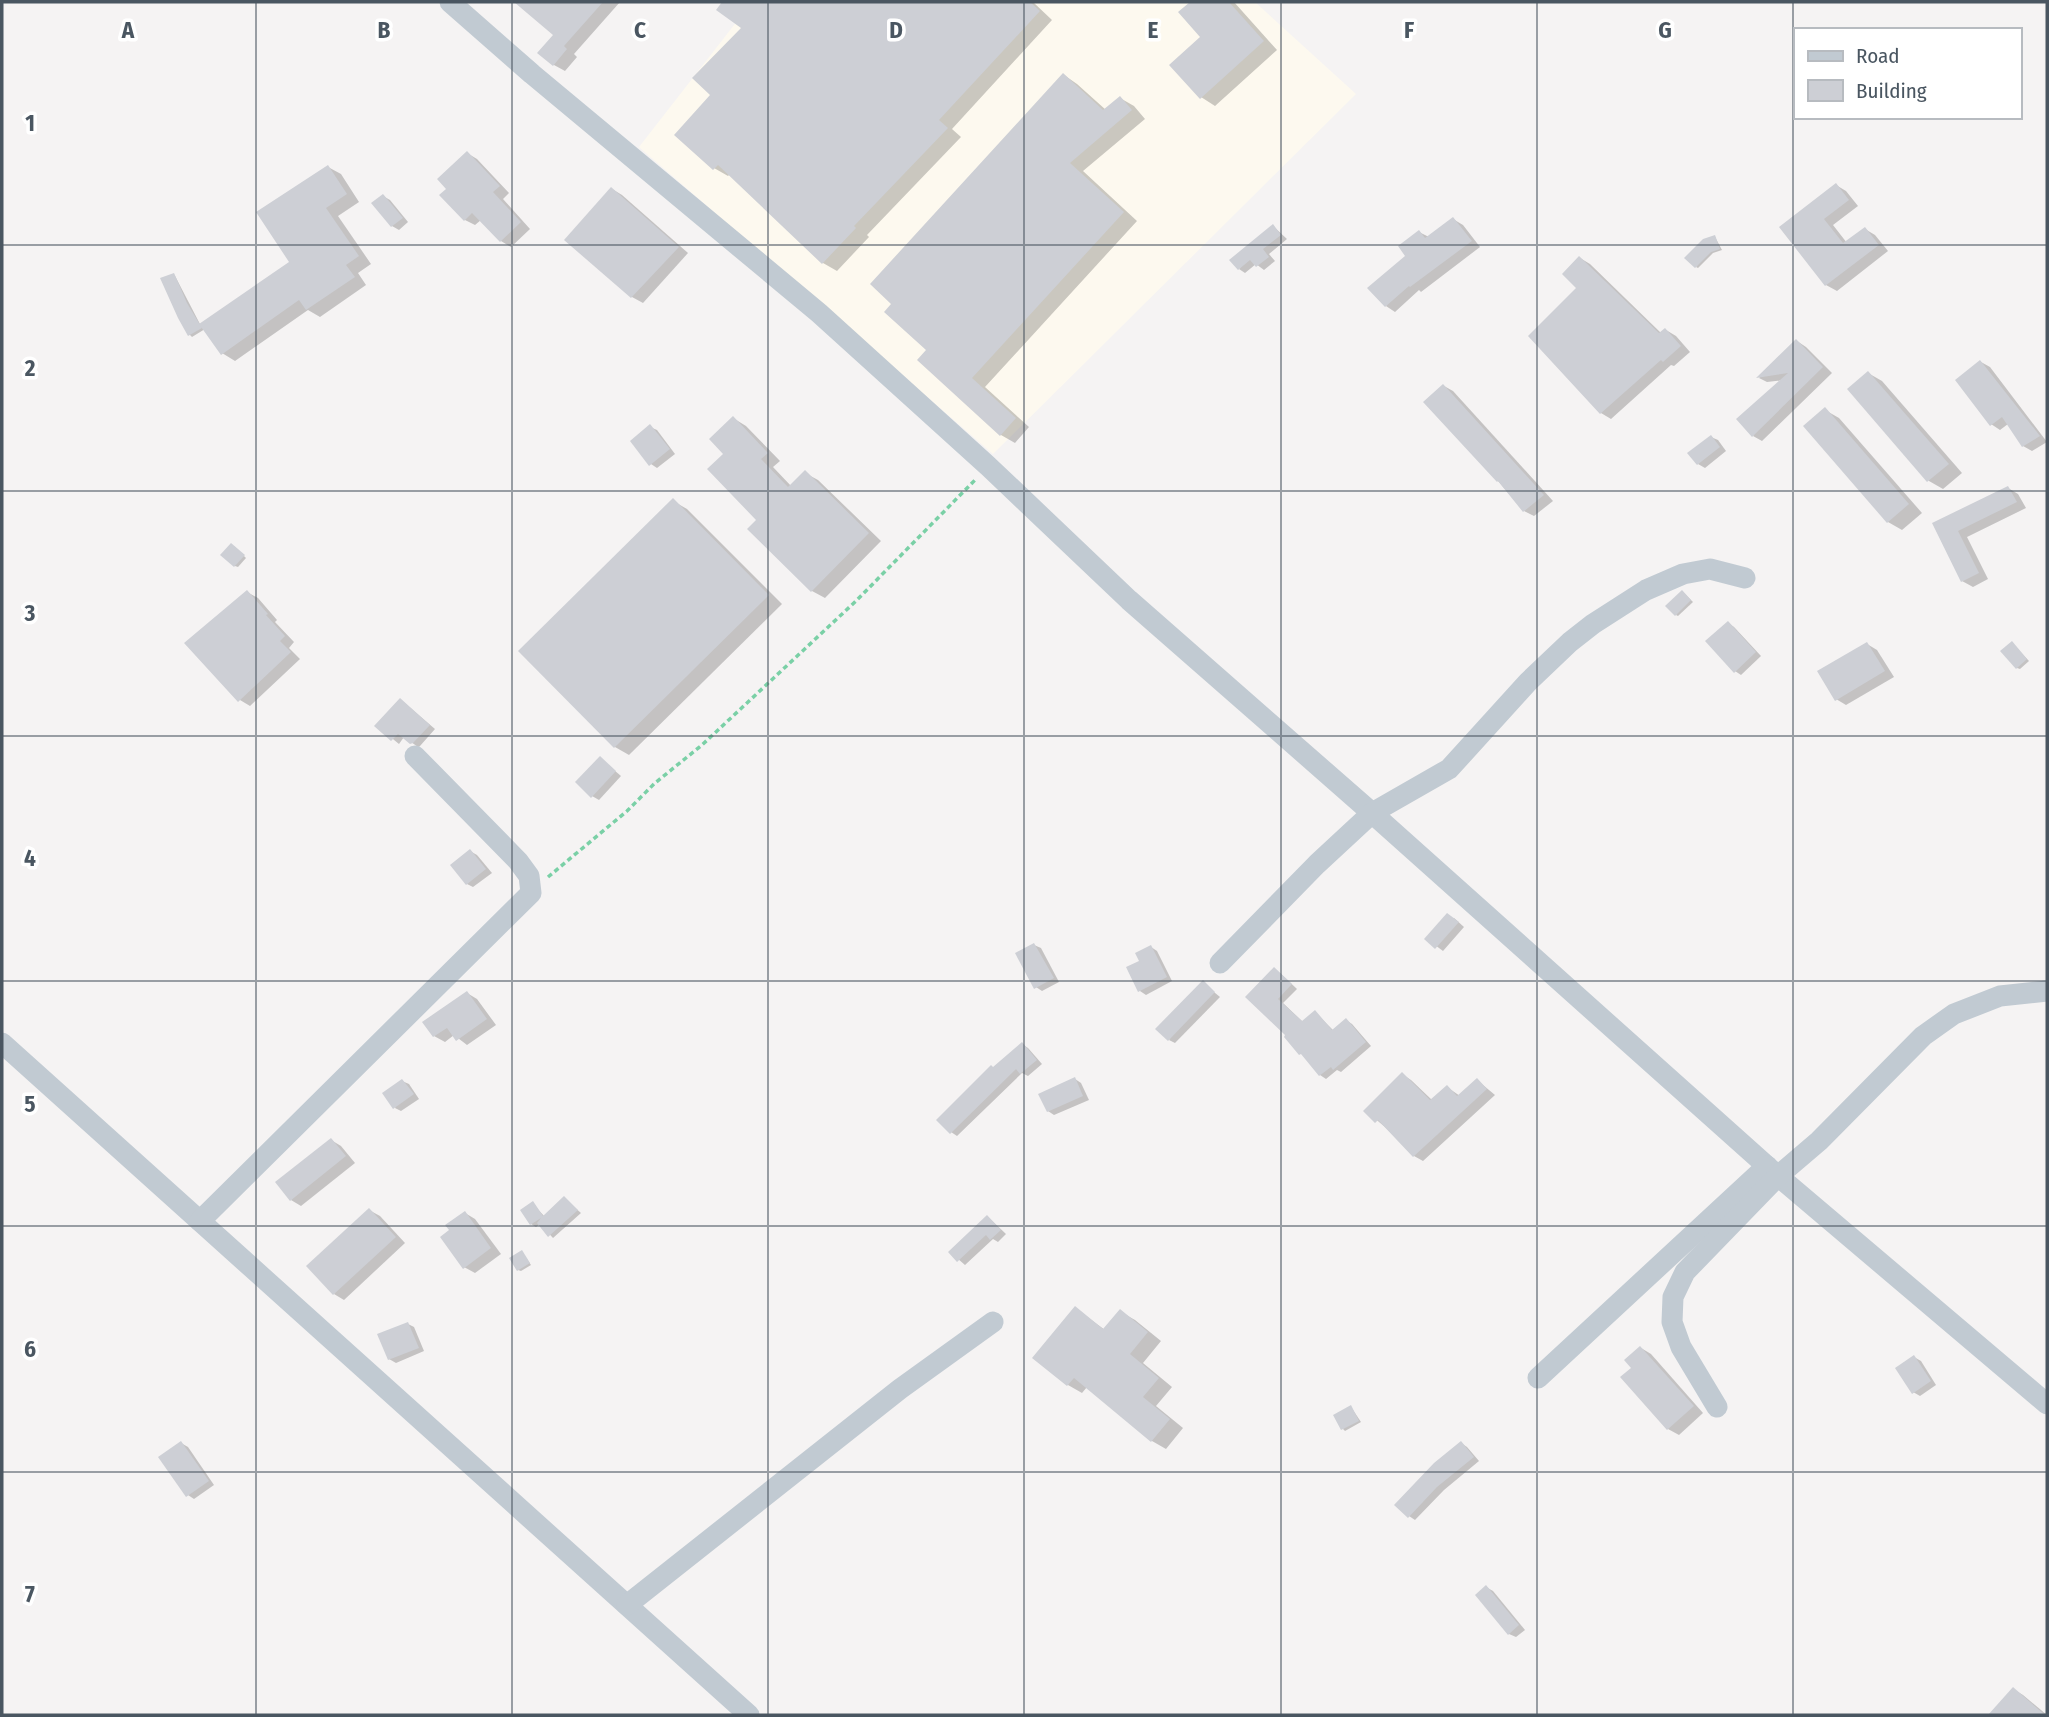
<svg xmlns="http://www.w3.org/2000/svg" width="2049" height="1717" viewBox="0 0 2049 1717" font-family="'Fira Sans Condensed',sans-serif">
<rect width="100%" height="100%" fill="#f5f3f3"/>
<polygon fill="#fdf9ef" points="752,2 1255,2 1356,94 993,454 639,147"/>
<g fill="#0003">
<polygon points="517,2 620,2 574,54 577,57 565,71 554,65 555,35"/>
<polygon points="725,2 1033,2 1052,20 952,129 961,137 867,235 869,237 837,271 823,263 730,174 728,176 714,168 712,95 743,28 719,10"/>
<polygon points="1192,2 1234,2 1277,50 1215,106 1201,97 1203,37 1180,13"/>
<polygon points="1064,75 1077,84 1106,110 1120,98 1134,106 1145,119 1083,171 1137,221 985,387 1029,427 1015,443 1001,435 928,350 894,303"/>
<polygon points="467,153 477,159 509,193 503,199 530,229 511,247 501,241 481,220 475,225 465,220 449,189"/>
<polygon points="328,167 341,174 359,202 338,216 371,264 358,273 366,285 320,317 308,310 235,361 222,353 205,329 192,337 190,335 174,274 201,326 292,263"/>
<polygon points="1836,185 1846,191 1858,206 1833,225 1847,243 1865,229 1875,235 1888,251 1837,291 1826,285 1781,227"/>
<polygon points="612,189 622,195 688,253 643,303 632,297 567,240"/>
<polygon points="383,196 390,200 408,222 399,230 392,226 374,204"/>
<polygon points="1453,219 1463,225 1480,247 1421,292 1419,290 1395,312 1386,306 1419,232 1429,237"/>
<polygon points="1273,226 1287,239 1269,254 1275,261 1264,270 1256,264 1245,273 1239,269"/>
<polygon points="1715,237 1722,250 1713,253 1698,268 1696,267"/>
<polygon points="1580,258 1590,264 1661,333 1666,330 1676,336 1690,352 1674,366 1671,365 1611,419 1601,413 1531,336 1579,288"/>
<polygon points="1797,341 1806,347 1832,373 1762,441 1753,436 1783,380 1767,382 1759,378"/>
<polygon points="1981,362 1990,367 2047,442 2032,451 2023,446 2008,424 2000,430 1991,424"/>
<polygon points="1868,373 1882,381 1962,473 1943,489 1929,481 1849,389"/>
<polygon points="1444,386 1453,391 1553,501 1534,516 1524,511 1498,481"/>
<polygon points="1825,410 1839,418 1922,513 1902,530 1888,522"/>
<polygon points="733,418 746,426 780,461 773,467 792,487 805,473 818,480 881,541 825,598 812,591 759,520 726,454"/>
<polygon points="650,427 657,430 675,454 657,468 651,464"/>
<polygon points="1711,437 1718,440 1726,451 1705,468 1698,464"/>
<polygon points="2008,488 2018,494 2026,508 1967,537 1988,579 1973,587 1962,581 1934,524"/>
<polygon points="673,501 687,509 782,604 629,755 615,747 520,651"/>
<polygon points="234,546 246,558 238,567 235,566"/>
<polygon points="247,592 258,598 277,620 275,622 294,642 289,648 300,659 250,706 240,700"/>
<polygon points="1684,593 1693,602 1678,616 1676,615"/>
<polygon points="1728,623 1734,627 1761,656 1741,675 1735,671"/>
<polygon points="1867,644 1877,650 1894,677 1846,705 1836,699"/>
<polygon points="2014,645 2029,661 2020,669 2017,668"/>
<polygon points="401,700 435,729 420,746 418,747 404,737 399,744 377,726"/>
<polygon points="600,758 621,776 599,800 592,796"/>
<polygon points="470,851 477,855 492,873 473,887 467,884"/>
<polygon points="1454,918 1464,927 1443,951 1427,939"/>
<polygon points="1034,945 1041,948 1059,982 1042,991 1036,987"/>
<polygon points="1151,947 1157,951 1172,981 1146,995 1140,991 1141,962"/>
<polygon points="1280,973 1297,989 1283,1003 1303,1022 1315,1012 1334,1031 1346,1020 1352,1024 1371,1046 1341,1072 1337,1070 1326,1079 1320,1075 1288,1035 1247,997"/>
<polygon points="1203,983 1220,997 1175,1043 1169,1040"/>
<polygon points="467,993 477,999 496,1025 467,1045 454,1035 445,1042 434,1036"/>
<polygon points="1022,1044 1028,1048 1042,1064 1028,1076 1022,1073 957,1136 951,1132 993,1068"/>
<polygon points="1402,1074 1411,1080 1432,1100 1447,1087 1460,1096 1477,1080 1495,1095 1423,1161 1414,1156 1385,1127 1366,1111"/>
<polygon points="1075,1079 1081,1083 1089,1100 1054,1115 1048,1111"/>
<polygon points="402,1081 409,1084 419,1099 401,1111 395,1108"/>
<polygon points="331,1140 341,1146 355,1163 301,1206 291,1200"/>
<polygon points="564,1198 581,1213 553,1238 540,1224 536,1227 531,1224 533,1204 545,1217"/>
<polygon points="369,1210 380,1216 405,1243 344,1300 334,1294"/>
<polygon points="465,1213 475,1219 501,1254 475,1273 464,1267"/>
<polygon points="988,1217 1006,1234 998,1242 993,1239 965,1265 950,1252"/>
<polygon points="522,1252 531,1265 521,1271 518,1270"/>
<polygon points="1075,1308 1105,1330 1121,1312 1135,1320 1161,1341 1143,1363 1172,1387 1156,1406 1183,1428 1166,1449 1152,1441 1087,1387 1082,1393 1068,1385"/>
<polygon points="408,1324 414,1327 424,1351 396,1363 389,1359"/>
<polygon points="1641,1348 1651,1354 1703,1413 1679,1435 1668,1429 1634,1368"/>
<polygon points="1914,1357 1921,1361 1936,1385 1920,1396 1913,1392"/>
<polygon points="1351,1407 1361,1422 1345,1431 1343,1429"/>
<polygon points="181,1443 188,1447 214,1485 194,1499 188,1495"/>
<polygon points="1461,1443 1467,1447 1479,1461 1444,1490 1415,1520 1409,1516"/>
<polygon points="1486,1587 1493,1591 1525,1630 1516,1637 1509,1634"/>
<polygon points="2013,1689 2023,1695 2047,1715 1990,1715"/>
</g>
<g fill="#cdcfd5">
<polygon points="514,2 603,2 564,46 567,49 553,66 537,53 553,35"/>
<polygon points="722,2 1030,2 1040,11 939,120 948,128 854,226 856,228 822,264 718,165 713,170 674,135 710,95 692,78 741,28 716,10"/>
<polygon points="1190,2 1229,2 1264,41 1200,99 1169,65 1200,37 1178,12"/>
<polygon points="1063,73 1103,110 1120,96 1132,110 1070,163 1124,212 972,378 1016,418 1000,436 917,360 926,350 884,312 891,304 870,284"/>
<polygon points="467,151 500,186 493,192 521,222 500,242 472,213 464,221 439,195 446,189 437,179"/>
<polygon points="328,165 347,194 326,208 359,256 346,265 355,277 306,310 299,300 221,355 199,324 289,262 256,212"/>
<polygon points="1836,183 1849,200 1824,219 1843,243 1865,227 1879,245 1825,286 1779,227"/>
<polygon points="611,187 679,247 631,298 564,240"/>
<polygon points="383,194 403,218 391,227 371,203"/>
<polygon points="1453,217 1472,241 1410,287 1409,286 1385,307 1367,288 1405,256 1398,246 1419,230 1425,238"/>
<polygon points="1273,224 1281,235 1263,249 1269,257 1256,267 1250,260 1238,270 1229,260"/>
<polygon points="1715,235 1720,249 1711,252 1695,268 1684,258 1703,239"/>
<polygon points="1579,256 1659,333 1665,328 1681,346 1663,362 1661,360 1600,414 1528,336 1576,288 1562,274"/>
<polygon points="174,273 187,303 202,328 188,336 178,318 160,278"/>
<polygon points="1796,339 1823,367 1752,437 1736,419 1788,373 1756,378"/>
<polygon points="1980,360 2040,436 2022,447 2002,417 1990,426 1955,380"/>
<polygon points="1868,371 1949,464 1927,482 1847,389"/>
<polygon points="1443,384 1544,495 1523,512 1498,481 1497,482 1423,402"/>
<polygon points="1825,407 1909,504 1887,523 1803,426"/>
<polygon points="733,416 768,453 761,459 788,487 805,470 869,533 811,592 747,529 756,520 707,469 723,454 709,439"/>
<polygon points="650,424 670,449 649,466 630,441"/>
<polygon points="1711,435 1720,447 1697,465 1687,453"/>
<polygon points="2008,486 2017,502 1958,531 1979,573 1961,582 1932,523"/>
<polygon points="673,498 769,595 614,748 518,651"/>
<polygon points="231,543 245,555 234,567 220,555"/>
<polygon points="247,590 268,614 266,615 285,636 280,641 291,652 238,702 184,643"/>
<polygon points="1682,590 1691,600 1675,616 1665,606"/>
<polygon points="1728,621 1756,652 1734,673 1705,641"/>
<polygon points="2012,641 2027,659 2016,669 2000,651"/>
<polygon points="1867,642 1885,671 1835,701 1817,671"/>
<polygon points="400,698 430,725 413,743 410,744 398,734 391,741 374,726"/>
<polygon points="600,756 616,771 591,798 575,782"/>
<polygon points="470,849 486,869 466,885 450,865"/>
<polygon points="1447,913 1459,922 1435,949 1424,939"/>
<polygon points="1034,943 1054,978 1034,989 1015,953"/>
<polygon points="1151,945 1167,977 1138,992 1126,967 1139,961 1135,953"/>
<polygon points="1274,967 1292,984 1278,999 1302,1021 1315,1010 1332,1030 1346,1018 1366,1042 1333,1070 1331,1067 1319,1076 1301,1054 1299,1055 1284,1037 1285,1035 1245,997"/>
<polygon points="1203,980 1215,992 1168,1041 1155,1029"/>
<polygon points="467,991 487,1019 456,1041 447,1028 433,1037 422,1022"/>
<polygon points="1022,1042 1037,1060 1020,1074 1016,1069 950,1134 936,1120 991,1065 993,1067"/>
<polygon points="1402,1072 1430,1100 1447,1085 1457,1096 1477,1078 1487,1089 1413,1157 1378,1120 1375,1123 1363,1111"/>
<polygon points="1075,1077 1083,1096 1047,1112 1038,1094"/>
<polygon points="402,1079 414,1094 393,1109 382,1093"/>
<polygon points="331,1138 346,1156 290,1201 275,1182"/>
<polygon points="564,1196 578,1210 548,1237 537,1223 541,1218 530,1225 520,1210 533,1201 543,1216"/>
<polygon points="369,1208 396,1237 333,1295 306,1266"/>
<polygon points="465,1211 491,1248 463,1269 440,1237 449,1230 445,1225"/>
<polygon points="987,1215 1001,1230 990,1240 986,1235 957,1262 948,1252"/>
<polygon points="522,1250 530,1263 517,1271 509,1258"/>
<polygon points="1075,1306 1103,1329 1120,1309 1148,1332 1130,1354 1159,1378 1143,1397 1170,1419 1151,1442 1074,1378 1067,1386 1032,1358"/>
<polygon points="408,1322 419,1348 388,1360 377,1334"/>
<polygon points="1640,1346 1694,1406 1667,1430 1620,1377 1631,1368 1624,1360"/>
<polygon points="1914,1355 1931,1381 1912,1394 1895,1368"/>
<polygon points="1351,1405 1359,1421 1341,1430 1333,1415"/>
<polygon points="181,1441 209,1481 186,1497 158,1457"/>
<polygon points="1461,1441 1474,1457 1437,1487 1408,1518 1394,1505 1434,1463"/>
<polygon points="1486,1585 1519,1625 1508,1635 1475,1595"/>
<polygon points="2013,1687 2045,1715 1988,1715"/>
</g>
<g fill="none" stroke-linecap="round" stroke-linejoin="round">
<polyline stroke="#7ad0a6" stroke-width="3.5" stroke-dasharray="5 3.5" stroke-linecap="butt" points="548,877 627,811 655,783 702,745 856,601 975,480"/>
<g stroke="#c1cad2" stroke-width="21">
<polyline points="450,2 532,74 819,313 988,466 1129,600 1372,813 1778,1176 2047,1404"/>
<polyline points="1220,963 1317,864 1372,813 1449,769 1528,682 1570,642 1593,624 1646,590 1683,574 1710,569 1745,578"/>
<polyline points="2,1043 749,1715"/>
<polyline points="200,1221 531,893 529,876 518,861 415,756"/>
<polyline points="1538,1378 1767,1166"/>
<polyline points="1717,1407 1681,1347 1672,1322 1673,1297 1685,1272 1778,1176 1819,1141 1923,1036 1954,1014 2000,996 2047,991"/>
<polyline points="627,1605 900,1389 993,1322"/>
</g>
</g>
<path fill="none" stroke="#4a5661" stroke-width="2" stroke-opacity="0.55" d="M256 2V1715M512 2V1715M768 2V1715M1024 2V1715M1281 2V1715M1537 2V1715M1793 2V1715M2 245H2047M2 491H2047M2 736H2047M2 981H2047M2 1226H2047M2 1472H2047"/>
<g font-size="23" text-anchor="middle" font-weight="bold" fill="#4a5661" stroke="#fff" stroke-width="7" stroke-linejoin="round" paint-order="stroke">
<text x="128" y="38">A</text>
<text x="384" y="38">B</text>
<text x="640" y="38">C</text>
<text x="896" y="38">D</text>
<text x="1153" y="38">E</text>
<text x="1409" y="38">F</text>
<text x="1665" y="38">G</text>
<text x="30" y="131">1</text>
<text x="30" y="376">2</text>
<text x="30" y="621">3</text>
<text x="30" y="866">4</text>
<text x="30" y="1112">5</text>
<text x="30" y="1357">6</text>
<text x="30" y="1602">7</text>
</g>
<rect width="2049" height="1717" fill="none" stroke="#4a5661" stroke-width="7"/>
<rect x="1794" y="28" width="228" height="91" fill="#ffffff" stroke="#b7bbc0" stroke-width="2"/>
<rect x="1808" y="51" width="35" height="10" fill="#c1cad2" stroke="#b7bbc0" stroke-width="2"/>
<text x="1856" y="63" font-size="21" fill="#4a5661">Road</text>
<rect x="1808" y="80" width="35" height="21" fill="#cdcfd5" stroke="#b7bbc0" stroke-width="2"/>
<text x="1856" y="98" font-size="21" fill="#4a5661">Building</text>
</svg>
